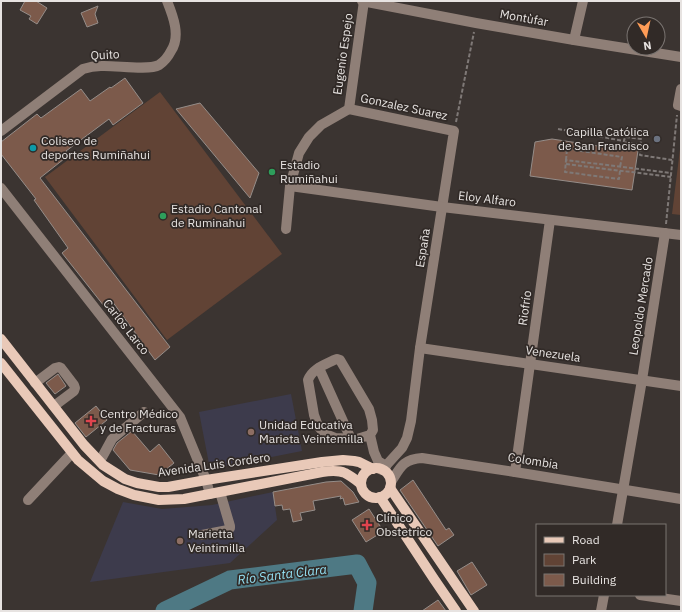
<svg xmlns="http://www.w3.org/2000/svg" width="682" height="612" viewBox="0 0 682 612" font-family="'IBM Plex Sans',sans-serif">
<rect width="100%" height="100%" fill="#3b3431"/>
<g fill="#3d3b4c">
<polygon points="291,394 302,451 210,469 199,412"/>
<polygon points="273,492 277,520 230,563 90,582 123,502 162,509 212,505"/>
</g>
<g fill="#614335">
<polygon points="160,92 282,254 167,340 45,177"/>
<polygon points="681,141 681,215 672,214"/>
</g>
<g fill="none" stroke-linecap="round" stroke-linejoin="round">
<polyline stroke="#4e7984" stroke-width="19" points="165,611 230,580 357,564 367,583 363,611"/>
</g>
<g fill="#7c5a4b" stroke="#958d89">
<polygon points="25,1 36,1 47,8 37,24 29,19 31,16 20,10"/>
<polygon points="98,6 95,14 98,23 87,27 81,13"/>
<polygon points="125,78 143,103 113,125 109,119 66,151 69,155 40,178 170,347 155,360 112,301 104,306 62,253 68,248 34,200 36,199 1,154 1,142 37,114 41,118 81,89 90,101 110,87 111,88"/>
<polygon points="200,103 259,173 250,198 176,109"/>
<polygon points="552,139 624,150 625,142 639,144 632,190 530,176 535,142"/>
<polygon points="58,374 66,386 55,394 46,383"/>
<polygon points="96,406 107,420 86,437 75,423"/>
<polygon points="132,431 150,452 159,444 174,463 159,475 130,470 113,450 117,443"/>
<polygon points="413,480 446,530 449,528 454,535 438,546 400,490"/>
<polygon points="341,481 353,492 359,502 345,505 343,498 340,499 341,496 313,501 315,510 300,513 302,520 293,522 290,509 283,510 282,505 275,506 273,492 326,482"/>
<polygon points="369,509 382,529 378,532 379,534 366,542 352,520"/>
<polygon points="472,562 487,585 471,595 457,571"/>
<polygon points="438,600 446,611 422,611"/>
</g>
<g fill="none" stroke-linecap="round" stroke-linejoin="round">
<g stroke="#7f7977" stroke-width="2" stroke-dasharray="4 2" stroke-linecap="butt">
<polyline points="456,122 474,32"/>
<polyline points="558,129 624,141 625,137 641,139 640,155 672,160"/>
<polyline points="566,160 567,149 622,157 620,167"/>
<polyline points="566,164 671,177"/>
<polyline points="620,171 619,179 565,172 566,160 671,173"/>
<polyline points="666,224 677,115"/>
</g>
<g stroke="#8f7f77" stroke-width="10">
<polyline points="362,1 476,23 574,40 681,57"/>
<polyline points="574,40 583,1"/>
<polyline points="681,89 678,105 681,106"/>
<polyline points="349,109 454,131 420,348 411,421 407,438 402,448 382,470"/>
<polyline points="349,109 364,1"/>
<path d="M1 131 83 69C89 67 94 66 101 66 115 65 148 71 159 65 165 61 168 57 171 51 181 36 173 16 167 1"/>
<polyline points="290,186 442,207 681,235"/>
<polyline points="1,188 180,417 206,480 210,494"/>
<polyline points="286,229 290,186 299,153 309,137 321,125 349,109"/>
<polyline points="420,348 681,386"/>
<polyline points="319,368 351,439"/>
<polyline points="35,383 55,368 59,367 61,368 74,385 75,388 74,391 54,406"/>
<path d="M370 435 357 439 335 438 325 434 318 426 314 415 308 380C312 369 324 365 334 360L337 359 340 360 369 409 372 420 373 430 370 435 374 452 378 461 386 466"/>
<polyline points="100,461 112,439 144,412"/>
<polyline points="515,472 550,220"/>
<path d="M391 482C400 468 403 459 422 458L515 472 681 499"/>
<polyline points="28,500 72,453"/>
<polyline points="617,525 642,380 665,233"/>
<polyline points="202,535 228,530 230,528 230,526 220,492"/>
<polyline points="640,595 681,601"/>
<polyline points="601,611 604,595"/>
</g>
<g stroke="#e9c9b8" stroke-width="10">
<polyline points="1,339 84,445 103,465 125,479 137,483 159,487 168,487 206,480 322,462 343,460 354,461 359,462 373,469"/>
<path d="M1 363 78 460 103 481 118 489 134 495 159 500 184 499 322 472C329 471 338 470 345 473 351 476 356 480 361 484"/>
<circle cx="376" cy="483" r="15"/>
<polyline points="390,488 474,611"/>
<polyline points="380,497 434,579 456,611"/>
</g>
</g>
<circle fill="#6b7280" stroke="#312a27" stroke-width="1.5" cx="657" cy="139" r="4"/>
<circle fill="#0f9aa8" stroke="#312a27" stroke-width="1.5" cx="33" cy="148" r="4"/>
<g fill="#2e9e5b" stroke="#312a27" stroke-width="1.5">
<circle cx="272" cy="172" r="4"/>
<circle cx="163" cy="216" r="4"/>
</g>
<g fill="#e0444e" stroke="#312a27" stroke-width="1.5">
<path d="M89 415h4v4h4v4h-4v4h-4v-4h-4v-4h4z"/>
<path d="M365 519h4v4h4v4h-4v4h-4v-4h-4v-4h4z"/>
</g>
<g fill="#8d6e63" stroke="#312a27" stroke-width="1.5">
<circle cx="251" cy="432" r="4"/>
<circle cx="180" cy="541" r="4"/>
</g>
<g text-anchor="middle" stroke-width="3.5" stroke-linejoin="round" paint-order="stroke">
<g font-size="12" fill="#e7e3e1" stroke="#312a27">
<text transform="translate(524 18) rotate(10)" y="4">Montùfar</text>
<text transform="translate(343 54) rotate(-82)" y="4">Eugenio Espejo</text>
<text transform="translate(105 55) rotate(-3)" y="4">Quito</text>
<text transform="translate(404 107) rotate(12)" y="4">Gonzalez Suarez</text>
<text transform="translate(487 199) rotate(7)" y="4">Eloy Alfaro</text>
<text transform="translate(423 248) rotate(-81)" y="4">España</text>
<text transform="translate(641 306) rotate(-81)" y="4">Leopoldo Mercado</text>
<text transform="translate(525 308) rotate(-82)" y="4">Riofrío</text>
<text transform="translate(126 327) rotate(52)" y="4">Carlos Larco</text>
<text transform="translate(553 354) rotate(8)" y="4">Venezuela</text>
<text transform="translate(533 461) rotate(9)" y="4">Colombia</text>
<text transform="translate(214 465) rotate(-8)" y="4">Avenida Luis Cordero</text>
</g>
<g font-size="12" fill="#e7e3e1" stroke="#312a27" text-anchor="start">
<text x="649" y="136" text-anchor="end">Capilla Católica<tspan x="649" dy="14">de San Francisco</tspan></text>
<text x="41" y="145">Coliseo de<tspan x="41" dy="14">deportes Rumiñahui</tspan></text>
<text x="280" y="169">Estadio<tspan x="280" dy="14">Rumiñahui</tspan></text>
<text x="171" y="213">Estadio Cantonal<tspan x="171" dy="14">de Ruminahui</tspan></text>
<text x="100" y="418">Centro Médico<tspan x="100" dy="14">y de Fracturas</tspan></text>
<text x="259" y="429">Unidad Educativa<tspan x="259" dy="14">Marieta Veintemilla</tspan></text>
<text x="376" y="522">Clínico<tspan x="376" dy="14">Obstetrico</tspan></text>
<text x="188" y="538">Marietta<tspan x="188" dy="14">Veintimilla</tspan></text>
</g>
<g font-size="13" font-style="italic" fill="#94e1f4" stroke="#312a27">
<text transform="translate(282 574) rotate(-7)" y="5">Río Santa Clara</text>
</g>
</g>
<rect width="682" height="612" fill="none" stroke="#e7e3e1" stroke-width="4"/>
<rect x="536" y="524" width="130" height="72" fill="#312a27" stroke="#7a7471"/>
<rect x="544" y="537" width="20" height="6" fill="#e9c9b8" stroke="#7a7471"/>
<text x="572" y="544" font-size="12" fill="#e7e3e1">Road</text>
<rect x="544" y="554" width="20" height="12" fill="#614335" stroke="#7a7471"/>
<text x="572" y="564" font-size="12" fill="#e7e3e1">Park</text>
<rect x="544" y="574" width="20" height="12" fill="#7c5a4b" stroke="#7a7471"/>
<text x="572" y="584" font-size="12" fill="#e7e3e1">Building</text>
<g transform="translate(646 36) rotate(171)"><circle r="19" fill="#312a27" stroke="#7a7471"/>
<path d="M0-3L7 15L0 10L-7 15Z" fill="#fe9c57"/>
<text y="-6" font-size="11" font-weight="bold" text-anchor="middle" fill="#e7e3e1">N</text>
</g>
</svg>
